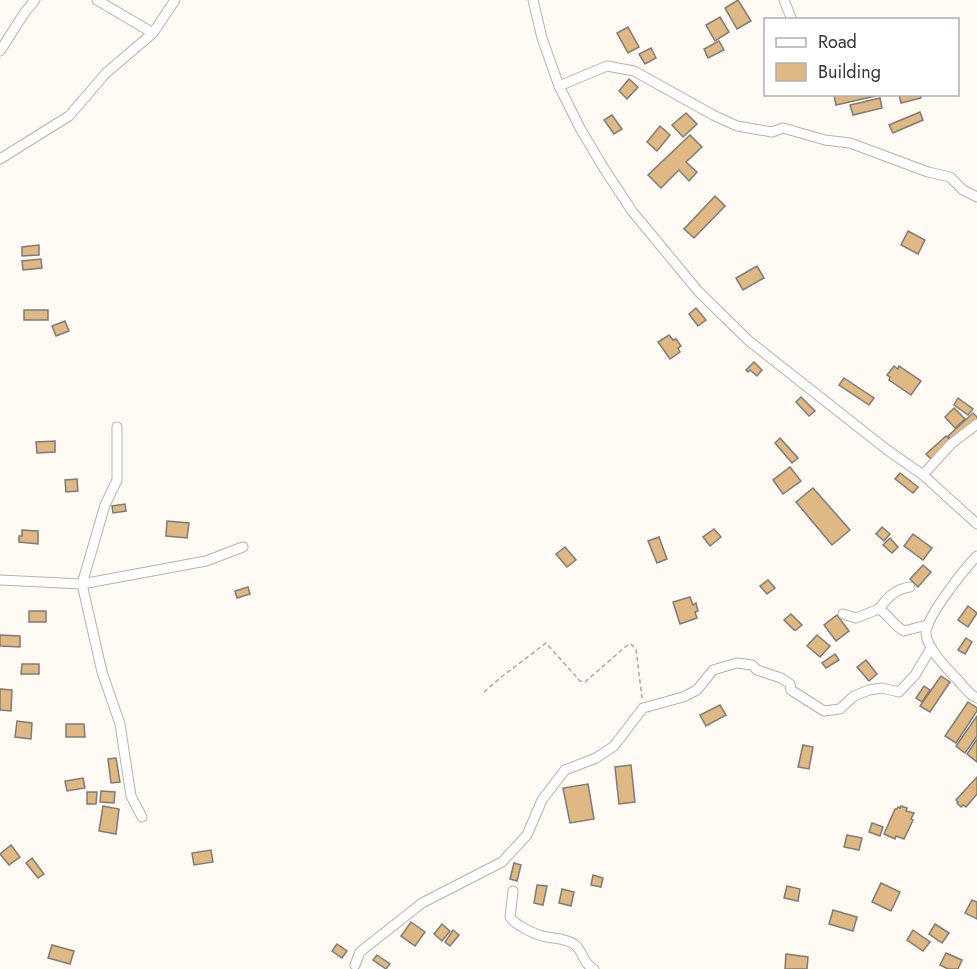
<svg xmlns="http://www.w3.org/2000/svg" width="977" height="969" viewBox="0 0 977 969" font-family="Jost,sans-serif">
<rect width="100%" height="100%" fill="#fffaf4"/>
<g fill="#dfb884" stroke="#7f7b76" stroke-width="1.5">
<polygon points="738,0 751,21 737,29 725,8"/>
<polygon points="720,17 729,32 715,41 706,25"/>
<polygon points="628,27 639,47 628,53 617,33"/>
<polygon points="719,41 724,50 708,58 704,49"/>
<polygon points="651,48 656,58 645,64 639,54"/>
<polygon points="629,79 638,87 627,99 619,91"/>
<polygon points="838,94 876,94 876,96 836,105 834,95"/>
<polygon points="899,94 920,94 921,98 901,103"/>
<polygon points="880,98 882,108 853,115 850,105"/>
<polygon points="920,112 923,120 893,133 889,125"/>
<polygon points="686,113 697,124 683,137 672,125"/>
<polygon points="612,115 622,129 614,134 604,120"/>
<polygon points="660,126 670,135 657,151 647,142"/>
<polygon points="690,135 702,147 686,162 697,172 689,181 679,170 661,188 648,175"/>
<polygon points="715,196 725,206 694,238 684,229"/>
<polygon points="908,231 925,240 918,254 901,245"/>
<polygon points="39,245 39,255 22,256 22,247"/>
<polygon points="41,259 42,268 23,270 22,261"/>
<polygon points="757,266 764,278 743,290 736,278"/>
<polygon points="696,308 706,320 698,326 689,314"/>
<rect x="24" y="310" width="24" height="10"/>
<polygon points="65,321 69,331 56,336 52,326"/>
<polygon points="669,335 673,340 676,339 681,346 678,348 680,352 670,359 658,342"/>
<polygon points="754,362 762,370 757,376 750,370 748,372 746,370"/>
<polygon points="894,366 898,369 899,366 921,381 911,395 889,380 890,377 887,375"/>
<polygon points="844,378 874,398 869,405 839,385"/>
<polygon points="801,397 815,411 809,416 796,402"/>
<polygon points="958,398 973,409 968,415 954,405"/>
<polygon points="954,408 965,419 955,428 945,417"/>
<polygon points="973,413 977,417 977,422 952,441 948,436"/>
<polygon points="946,436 951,441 931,459 926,454"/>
<polygon points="780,438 798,458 792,463 775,443"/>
<polygon points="55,441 55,452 37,453 36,442"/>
<polygon points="790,467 801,481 783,494 773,480"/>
<polygon points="900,473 918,487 913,493 895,479"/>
<polygon points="77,479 78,491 66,492 65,480"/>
<polygon points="813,488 850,530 832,545 796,502"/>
<polygon points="125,504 126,511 113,513 112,506"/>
<polygon points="167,521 189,523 187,538 166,536"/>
<polygon points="882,527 890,534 884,541 876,534"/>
<polygon points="714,529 721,537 710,546 703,537"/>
<polygon points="22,530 38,531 38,544 19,542 19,536 22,536"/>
<polygon points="913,534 932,548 923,560 904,546"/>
<polygon points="659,537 667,559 657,563 648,541"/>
<polygon points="890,538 898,547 892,553 883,545"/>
<polygon points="565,547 576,560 567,567 556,554"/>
<polygon points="923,565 931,572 918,587 910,579"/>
<polygon points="768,580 775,588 767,594 760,586"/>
<polygon points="248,587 250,594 237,598 235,591"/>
<polygon points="690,597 693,605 696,603 698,611 695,612 697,618 680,624 673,602"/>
<polygon points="968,606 977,613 968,627 958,620"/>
<rect x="29" y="611" width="17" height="11"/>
<polygon points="791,614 802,625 796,630 794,630 784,620"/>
<polygon points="837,615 849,631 836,641 824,625"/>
<polygon points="0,635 20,636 20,647 0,646"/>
<polygon points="817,635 830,646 820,657 807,646"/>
<polygon points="966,638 972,642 965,654 958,650"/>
<polygon points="835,654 839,660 826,668 822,663"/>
<polygon points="866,660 877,674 869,681 857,667"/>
<polygon points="22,664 39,664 39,674 21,674"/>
<polygon points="941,676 950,682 930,712 920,706"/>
<polygon points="924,686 930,690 922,702 916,698"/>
<polygon points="0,689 12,690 11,711 0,710"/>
<polygon points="968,702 977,708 977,711 956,743 945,736"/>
<polygon points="720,705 726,715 706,726 700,715"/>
<polygon points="977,716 977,736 965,753 956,746"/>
<polygon points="17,721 32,723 31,739 15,737"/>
<polygon points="66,724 84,724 85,737 66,737"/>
<polygon points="977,739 977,762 967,754"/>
<polygon points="803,745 813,747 809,769 798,767"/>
<polygon points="116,758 120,782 111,783 108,759"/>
<polygon points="631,765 635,802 619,804 615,767"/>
<polygon points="977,777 977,794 966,807 963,805 961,807 957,803 958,802 956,800"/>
<polygon points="83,778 85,788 67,791 65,781"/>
<polygon points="588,784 594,819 570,823 563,788"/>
<polygon points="101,791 115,792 114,803 100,802"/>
<polygon points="87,792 97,792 96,804 87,804"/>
<polygon points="103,806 119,809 116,834 99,831"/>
<polygon points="901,806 907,808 906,811 914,813 911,819 913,820 904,839 896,836 895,839 884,834 895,809 897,809 898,807 900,808"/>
<polygon points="872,823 883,827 880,836 869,832"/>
<polygon points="847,835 862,838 859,850 844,847"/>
<polygon points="11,845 20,857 9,865 0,854"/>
<polygon points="211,850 213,862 194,865 192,853"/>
<polygon points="32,858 44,874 38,878 26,863"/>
<polygon points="514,863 521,865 517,881 510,879"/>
<polygon points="593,875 603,878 601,887 591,885"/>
<polygon points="881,883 900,892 891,911 872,902"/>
<polygon points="537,885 547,886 543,905 534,903"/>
<polygon points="787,886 800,889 798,901 784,898"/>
<polygon points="562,889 574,892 571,906 559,903"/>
<polygon points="972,900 977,902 977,919 965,913"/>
<polygon points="833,910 857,917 853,931 829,924"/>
<polygon points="411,922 425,932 415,946 401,936"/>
<polygon points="442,924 450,931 442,941 434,934"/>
<polygon points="935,924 949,933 942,943 929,934"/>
<polygon points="453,930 459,935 450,946 445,942"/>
<polygon points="913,930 930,942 923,951 907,940"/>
<polygon points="337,944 347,951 342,958 332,951"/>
<polygon points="52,945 74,951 70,964 48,958"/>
<polygon points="946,953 962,960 958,969 948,969 940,965"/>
<polygon points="786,954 808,957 807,969 785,969"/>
<polygon points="377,955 390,964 386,969 373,960"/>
</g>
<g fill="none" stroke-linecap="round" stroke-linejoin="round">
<g stroke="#b6b2ac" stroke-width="11">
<g id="minor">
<polyline points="97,0 153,33"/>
<polyline points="533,0 542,38 559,86 580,128 603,167 632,211 698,291 749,341 886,449 923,475 977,524"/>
<polyline points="784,0 792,20"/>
<polyline points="0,51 25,12 35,0"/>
<polyline points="559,86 607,66 634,71 713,115 737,126 772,132 783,128 825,140 850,143 928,172 950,177 963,190 977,197"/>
<polyline points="0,159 69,116 106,73 153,33 175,0"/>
<polyline points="117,427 117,480 105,505 82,584 206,561 243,547"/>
<polyline points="923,475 951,444 977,424"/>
<path d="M977 556C965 568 926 617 926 633 926 646 945 667 954 676 962 683 967 694 977 698"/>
<polyline points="0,580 82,584 102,672 120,724 131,796 142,817"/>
<path d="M910 587C895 589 887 598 879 609 889 615 893 625 904 631L927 625"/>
<polyline points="843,614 856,618 879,609"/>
<path d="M513 891 510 917C516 926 536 935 547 937 557 939 564 938 574 944 584 951 581 962 594 969"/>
<polyline points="355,965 360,952 422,903 502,862 527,835 542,800 565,770 596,758 614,746 643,708 683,697 697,690 713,670 737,663 752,665 757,670 781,678 790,684 791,690 824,711 840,709 854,696 869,690 882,688 899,692 915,675 931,648"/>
</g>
</g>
<polyline stroke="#aba8a3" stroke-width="1.5" stroke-dasharray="4.5 3" stroke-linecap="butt" points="484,692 500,678 546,643 580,681 585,682 625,647 631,644 636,649 642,698"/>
<use href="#minor" stroke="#fff" stroke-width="9"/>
</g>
<rect x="764" y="18" width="195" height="78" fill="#ffffff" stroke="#afaead" stroke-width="1.5"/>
<rect x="776" y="38" width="30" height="9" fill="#ffffff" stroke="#afaead" stroke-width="1.5"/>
<text x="818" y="48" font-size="18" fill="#363532">Road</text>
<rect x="776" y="63" width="30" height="18" fill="#dfb884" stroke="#afaead" stroke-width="1.5"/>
<text x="818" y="78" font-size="18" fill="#363532">Building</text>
</svg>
